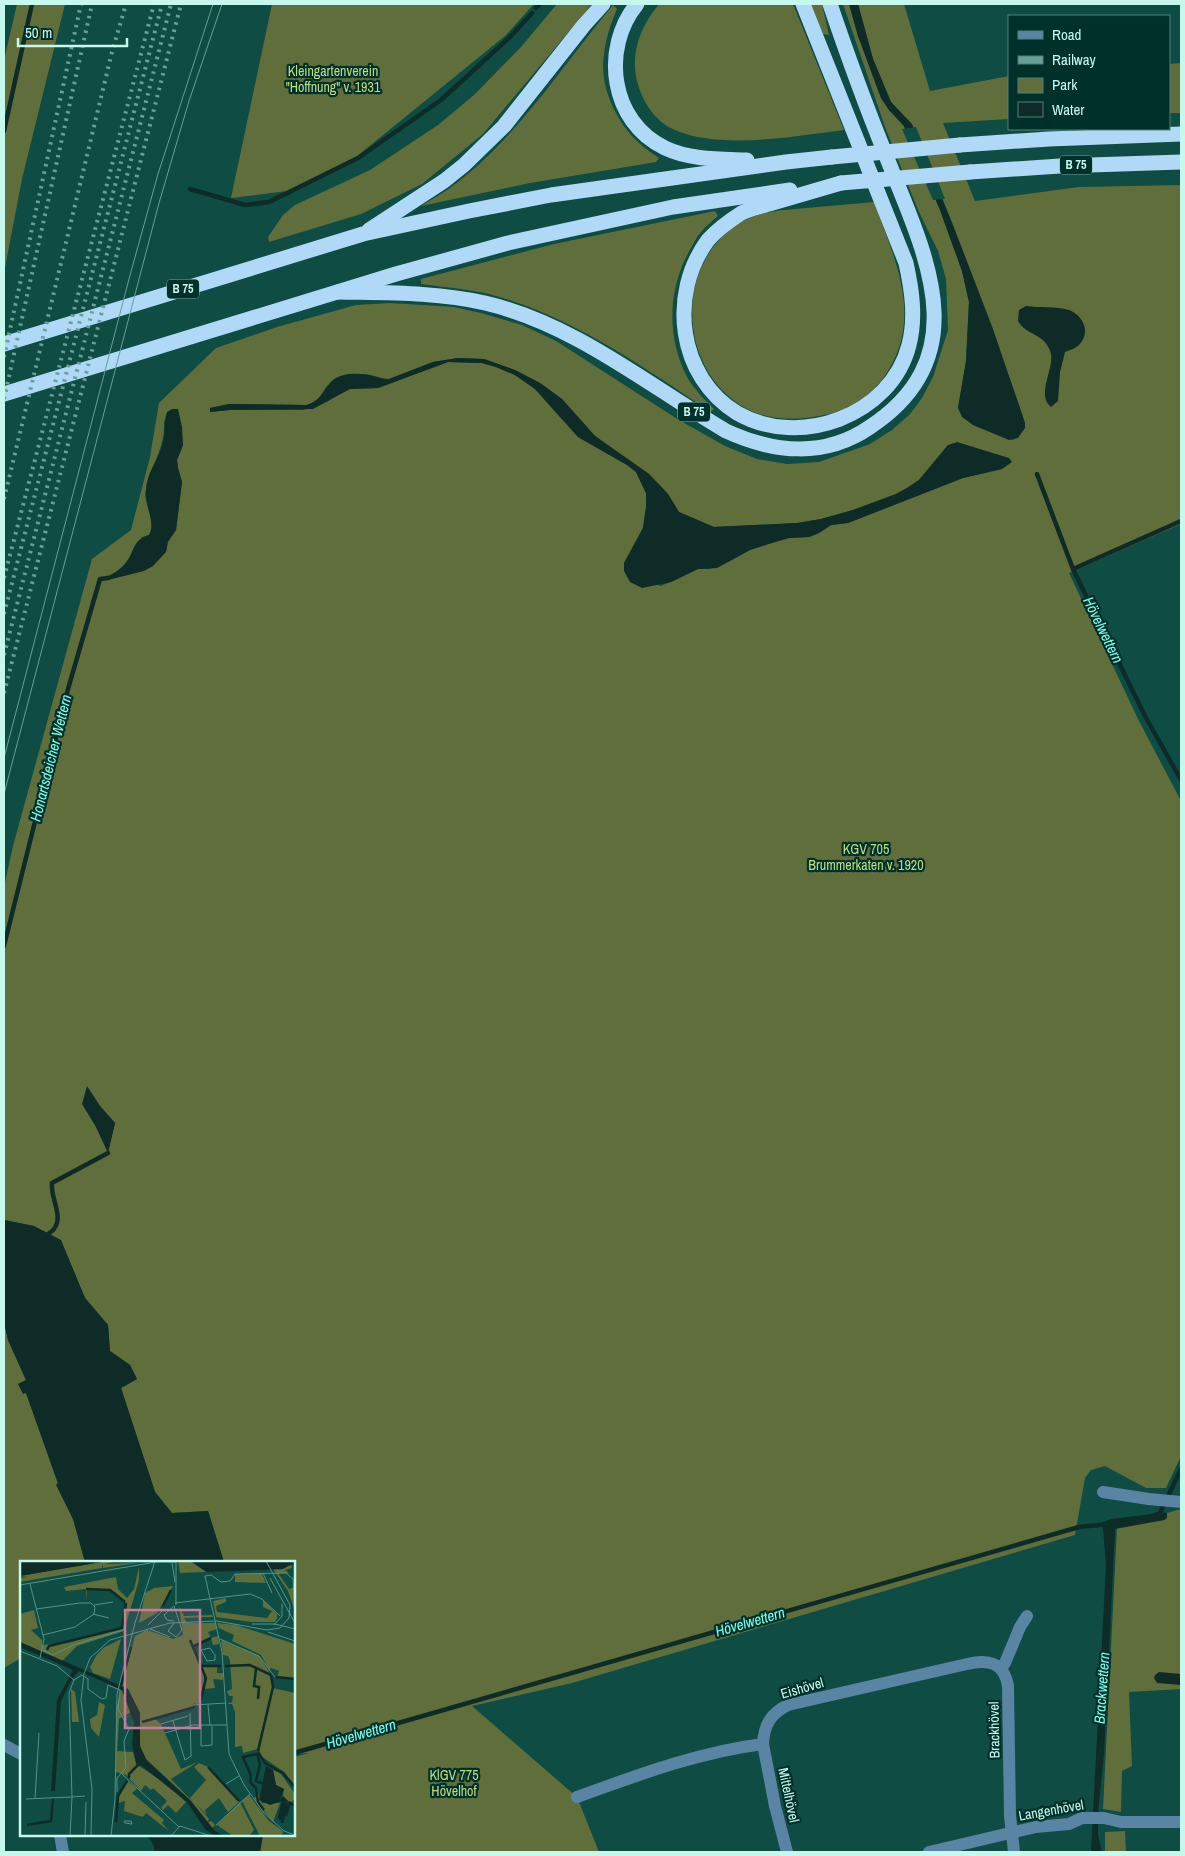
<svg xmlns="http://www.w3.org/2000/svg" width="1185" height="1856" viewBox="0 0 1185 1856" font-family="'Archivo Narrow',sans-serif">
<rect width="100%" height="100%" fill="#0e4c44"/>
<g fill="#606e3c" fill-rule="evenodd">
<polygon points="17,4 65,4 22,179 4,273 4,60"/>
<polygon points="272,4 534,4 505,36 356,157 287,191 231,198"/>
<polygon points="557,4 592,4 483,134 422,184 361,214 269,242 268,237 283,215 295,205 370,170 438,125 474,95 521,47"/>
<path d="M659 4H793L844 130C795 136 721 150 675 130 655 122 642 101 637 81 630 52 641 26 659 4Z"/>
<polygon points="811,4 822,4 829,35 823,34"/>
<path d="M843 4H849L858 36 881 98 889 110 904 126 940 210 962 271 969 302 966 361 958 408 973 425 1013 440 1025 428V423C990 320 951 220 908 120L898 111 891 102 873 59 858 4H904L930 91 1009 76V119L943 123 975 201 1079 187 1181 185V524L1069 573 1138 719 1181 801V1456L1166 1488H1146L1105 1466 1091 1470 1085 1478 1075 1535 572 1683 472 1706 577 1797 599 1852H260L263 1835H294V1757L309 1753 294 1754V1562H224L208 1511 172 1513 155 1492 121 1388 137 1379 130 1365 110 1351 108 1325 85 1298 61 1241 34 1226 4 1220V887L13 846 92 559 131 530 150 457 159 403 216 348 277 327 356 305 390 303 454 307 481 313 522 325 556 341 679 420 725 446 757 459 787 464 819 462 870 444 892 430 910 414 922 398 933 377 948 330 946 279 938 251 918 210 885 127ZM458 358 484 359 515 370 540 383 562 399 595 436 649 474 668 494 679 512 714 527 797 523 821 519 853 510 896 494 907 488 919 480 948 445 1002 469 963 478 848 523 831 525 819 533 809 537 789 538 750 550 728 562 710 569H698L671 582 660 586 624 563 643 528 646 507V493L636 472 627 465 578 437 535 389 515 375 496 367 482 363 448 362 378 388 350 389 337 395 327 402 303 410H230L210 412V408L229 404 307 405C320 401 325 392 332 381L373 376 384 379H389L433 362ZM164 420 183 445 177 460 178 468 182 482 176 530 167 542 166 552 108 576C126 569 133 552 142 537L149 535C156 523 145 506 145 493 146 489 148 485 149 481 154 460 166 443 164 420ZM87 1087 100 1106 115 1123 108 1152 96 1127Z"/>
<path d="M613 5 617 9C611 23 606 38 604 54 599 85 615 120 638 142 644 148 652 153 659 158L656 162 530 183 421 206C431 200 441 194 450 188 517 139 561 67 613 5Z"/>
<polygon points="1181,63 1181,113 1169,113 1169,64"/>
<path d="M874 202C896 262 926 323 881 381 867 399 847 411 824 415 796 421 765 421 740 405 675 363 675 255 747 219 766 210 787 210 806 208 829 206 852 204 874 202Z"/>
<path d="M715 211 718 216C712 221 706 226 701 232 697 236 694 243 691 248 668 287 666 336 687 377 694 389 704 399 714 409L711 412C641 366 572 316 489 294 467 289 444 287 421 284V279L554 244Z"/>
<polygon points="4,1322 8,1340 26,1380 18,1384 26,1393 58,1484 57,1485 73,1519 85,1562 21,1562 21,1658 4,1668"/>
<polygon points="1181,1509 1181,1689 1129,1692 1132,1766 1122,1771 1121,1812 1103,1809 1117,1527 1164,1520 1167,1518 1167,1513"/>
<polygon points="1125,1831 1126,1852 1105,1852 1105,1832"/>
</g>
<g fill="#0e2b27">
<polygon points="849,4 858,4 873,59 891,102 912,124 953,225 993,329 1025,423 1025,428 1018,438 1009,440 973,425 962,417 958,408 966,361 969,302 962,271 940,210 904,126 889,110 881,98 858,36"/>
<path d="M1026 306C1039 308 1056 306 1069 310 1084 316 1091 333 1079 345 1076 348 1070 350 1065 352L1060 372 1058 401 1051 407C1036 395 1054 369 1051 354 1046 333 1026 336 1018 321L1019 310Z"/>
<path d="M458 358 484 359 515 370 540 383 562 399 595 436 649 474 668 494 679 512 714 527 797 523 821 519 853 510 896 494 907 488 919 480 948 445 957 442 1009 458 1012 462 1002 469 963 478 848 523 831 525 819 533 809 537 789 538 768 544 750 550 717 568 698 569 671 582 642 588 630 582 624 571V563L643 528 646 507V493L636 472 627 465 578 437 535 389 515 375 496 367 482 363 448 362 378 388 350 389 313 409 230 410 210 412V408L229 404 307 405C323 399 321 391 332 381 342 372 362 373 374 376 379 377 383 379 389 379L433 362Z"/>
<path d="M172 409H178L182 427 183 445 177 460 178 468 182 482 176 530 168 542 166 552 153 566 144 571 108 580V576C116 573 125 566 129 558 135 547 135 539 149 535 156 525 146 506 146 494 145 475 157 462 162 446 166 435 163 423 167 412Z"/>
<polygon points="87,1086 100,1106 115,1123 108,1153 96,1127 82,1104"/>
<polygon points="4,1220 34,1226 61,1240 85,1298 108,1325 110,1351 130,1365 137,1379 121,1388 155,1492 172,1513 208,1511 224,1562 85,1562 73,1519 56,1485 58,1483 26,1393 23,1394 18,1384 26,1380 8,1340 4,1322"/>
<polygon points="1157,1512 1167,1513 1167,1518 1164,1520 1115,1529 1104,1754 1098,1812 1098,1835 1102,1852 1091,1852 1106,1565 1103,1528 1104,1522 1111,1519 1152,1514"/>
<polygon points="1159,1672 1181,1674 1181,1685 1157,1683 1154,1678 1155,1675"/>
<polygon points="147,1835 263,1835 260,1852 154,1852 154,1846"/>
</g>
<polygon fill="#0e4c44" points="916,127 945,199 933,200 902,129"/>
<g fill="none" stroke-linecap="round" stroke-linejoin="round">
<g stroke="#0e2b27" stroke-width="4.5">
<polyline points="536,8 540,4"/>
<polyline points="4,131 32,4"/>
<polyline points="190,189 245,205 269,202 358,158 441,100 511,36 532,13"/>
<polyline points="1037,474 1073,569 1145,716 1181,780"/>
<polyline points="1073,569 1181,521"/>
<polyline points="4,946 68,689 100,579 108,578"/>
<path d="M45 1237C47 1234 52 1232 54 1229 64 1216 50 1198 52 1183L108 1153"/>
<polyline points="1158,1517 1181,1469"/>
<polyline points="294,1753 1079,1527 1108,1524"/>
</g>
<g stroke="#5a84a4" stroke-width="12">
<polyline points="1103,1492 1149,1499 1181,1502"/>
<polyline points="1001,1668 1005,1663 1020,1627 1027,1616"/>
<polyline points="763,1744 775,1806 787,1852"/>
<polyline points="4,1745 21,1754"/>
<path d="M577 1797C638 1775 699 1752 763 1744 764 1725 771 1713 788 1705L967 1664C988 1659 1004 1662 1008 1686L1010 1816 1014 1852"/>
<polyline points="60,1835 63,1852"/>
<polyline points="929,1852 1036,1827 1069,1824 1082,1818 1104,1818 1121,1822 1181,1822"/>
</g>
<g stroke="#b0d8f7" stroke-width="15">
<path d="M637 4C601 48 610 122 665 148 690 160 720 159 747 160"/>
<path d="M803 4 906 263C912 290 916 318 909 345 891 416 799 449 737 413 678 377 668 294 708 240 717 230 729 221 740 214 748 209 760 207 769 204 793 197 817 190 841 183"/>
<polyline points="960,145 1049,139 1181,134"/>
<polyline points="970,172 1060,166 1181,162"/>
<polyline points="369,230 444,181 464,165 504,126 584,25 603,4"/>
<path d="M338 292C387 293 437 292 485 303 575 324 649 386 726 431 774 453 825 458 870 427 981 354 922 248 885 153 865 104 847 54 830 4"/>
<polyline points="4,344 363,234 469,211 551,195 786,162 832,157"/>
<polyline points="4,394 396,274 508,243 673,207 790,190"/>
</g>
<g stroke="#68a097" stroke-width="1">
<polyline points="4,758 129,279 158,174 213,4"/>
<polyline points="4,794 159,203 189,101 222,4"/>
</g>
<g stroke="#68a097" stroke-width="4" stroke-dasharray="2.5 5" stroke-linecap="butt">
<polyline points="4,357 81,4"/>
<polyline points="4,399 92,4"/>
<polyline points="4,499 112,52 126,4"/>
<polyline points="4,578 154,4"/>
<polyline points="4,614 162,4"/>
<polyline points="4,655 171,4"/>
<polyline points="4,693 181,4"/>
</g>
<g stroke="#b0d8f7" stroke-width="15">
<polyline points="832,157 960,145"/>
<polyline points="841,183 970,172"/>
</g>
</g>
<g text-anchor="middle" stroke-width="4.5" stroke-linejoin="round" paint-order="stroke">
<g fill="#00302a" stroke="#8bbcb3" stroke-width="1">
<rect x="1060" y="155.5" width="32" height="19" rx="4"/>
<rect x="167" y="279.5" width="32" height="19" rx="4"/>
<rect x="678" y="402.5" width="32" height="19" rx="4"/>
</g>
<g font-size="12" font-weight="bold" fill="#c7f8ee">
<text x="1076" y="169">B 75</text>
<text x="183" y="293">B 75</text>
<text x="694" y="416">B 75</text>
</g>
<g font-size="14" fill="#c0db80" stroke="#00302a">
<text x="333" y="76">Kleingartenverein<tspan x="333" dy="16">"Hoffnung" v. 1931</tspan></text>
<text x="866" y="854">KGV 705<tspan x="866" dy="16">Brummerkaten v. 1920</tspan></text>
<text x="454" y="1780">KlGV 775<tspan x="454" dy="16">Hövelhof</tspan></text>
</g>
<g font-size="14" fill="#c7f8ee" stroke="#00302a">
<text transform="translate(802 1688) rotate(-16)" y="5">Eishövel</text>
<text transform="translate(994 1730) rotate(-91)" y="5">Brackhövel</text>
<text transform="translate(789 1795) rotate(78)" y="5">Mittelhövel</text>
<text transform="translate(1051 1810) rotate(-10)" y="5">Langenhövel</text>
</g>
<g font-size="15" font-style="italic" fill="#7bfeea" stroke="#00302a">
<text transform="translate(1103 630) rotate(64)" y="5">Hövelwettern</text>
<text transform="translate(51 758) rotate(-76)" y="5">Honartsdeicher Wettern</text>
<text transform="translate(750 1622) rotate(-16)" y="5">Hövelwettern</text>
<text transform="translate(1102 1688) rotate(-86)" y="5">Brackwettern</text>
<text transform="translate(361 1734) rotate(-16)" y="5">Hövelwettern</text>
</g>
</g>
<g transform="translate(20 1561)">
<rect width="275" height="275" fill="#0e4c44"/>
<path d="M87 0H98L85 3 118 2 83 7 82 3V7L0 21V17L8 16 0 15ZM158 0H170L186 11 160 12ZM271 4 272 7 265 9 269 12H258L269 28 274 26 275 50 268 30 253 8ZM119 6V19L104 70 57 85 42 100 0 81V53L14 49 18 67 11 69 22 79V84L47 82 101 67 107 43 95 31 67 27V40L66 28 46 30 44 26 96 16 98 28 107 37 114 28ZM215 13H242L246 22 215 21ZM153 25 137 52 119 62 125 32 134 27ZM206 37V41L196 45 197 51 247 57 252 50 243 46V39L257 53V57L255 61H232L196 56 193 40ZM159 45 164 55 192 54 193 56 164 57 167 62H195L197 68 188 71 191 77 198 75 199 83 193 84 191 78 172 86 183 110 182 105H197V112H203V119L193 118 195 127 185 128 186 117 184 111V124L178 144 174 142 173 147 135 158 141 163 161 208 178 201 151 218 167 235 173 240 170 237 186 219 174 206 179 202 188 206 219 241 208 251 199 237 185 249 187 254 176 243 189 258 187 262 191 260 195 264 192 267 187 262 171 240 125 197 120 185V152L108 128 102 125 115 75 127 69 153 78 163 74ZM197 62 216 64 275 83V118L257 116 259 110 251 107 249 109 241 94 212 80 214 74 199 67ZM101 78 90 118 73 112 70 106 76 95 83 87ZM201 79 239 95 252 115 253 127 275 132V226L264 211 241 195 239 188 243 168 238 188 223 192 222 185 215 186V151L212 143H207L212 141 213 135H209L207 130 212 128 210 100 208 95 203 94ZM51 128 55 131 59 161H52ZM101 128 111 151 99 158 97 190 113 191 116 203 145 222 166 241 156 252 148 244 143 249 141 247 147 240 133 227 131 229 125 224 121 230 106 214 96 211V215V147ZM79 141 85 144 79 176 71 167 70 158 77 154ZM253 209 261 213 275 233V238L270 242 263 235 264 228 256 224ZM108 220 117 228 112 232 144 259 142 262 149 270 126 252 123 256 104 250 105 240 98 242 99 233ZM238 232 242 242H260L253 261 234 238ZM229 234 249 260 263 270 262 275H240L222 240ZM220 241 234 269 229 275H213L197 264Z" fill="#606e3c"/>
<path d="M0 0H87L0 15ZM171 0H275V6L272 3 263 8 187 11ZM0 81 108 128 120 152V185L127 200 171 240 195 270 204 275H195L185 268 167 241 122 205H117L112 184 114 162 102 129 59 110 52 118 41 140 35 230H31L37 139 53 109 0 86ZM246 205 253 209 256 224 264 228 260 239 263 235 270 242 262 240 250 244 239 239Z" fill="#0e2b27"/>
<path fill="none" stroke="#0e2b27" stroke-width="2.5" d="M66 28 90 29 105 41M143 45 151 29M170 79 186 117 180 142M174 85 191 77M27 89 29 85 102 67 106 42M182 105H201M205 105 230 104 251 114M236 108 234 125 239 126 238 138M256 116 275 118M101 124 111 86M122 161 175 146M238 190 253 126 251 114M238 191 245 202 263 212 275 226M188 206 219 240M109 217V213L118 204M242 222 236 220 240 203 237 193 223 196 231 215 230 221 236 227 238 241 244 249M266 255 270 242 275 245M259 257 263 240M260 259 265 241M96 261 98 235 107 220M262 262 267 242M7 264 31 260 33 238"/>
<path fill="none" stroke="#589188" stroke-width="1" d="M152 2 155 21M243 12 252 32M250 17 275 62M10 23 24 78 20 97M0 24 136 1H156V44M274 37 273 18 266 12 215 13 210 20 201 21 191 14 185 15 202 91 209 193 224 224 244 252 264 270 275 274M155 42 230 33 242 38 260 55M74 44 93 41M16 48 60 42H71L75 46 74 53 55 66 23 74M73 53 89 57M154 60 147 59 144 54 154 45 162 69 156 76 148 70 154 62M232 63H255L275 68M128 64 144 48M254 64 262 55V43M130 68 150 76M248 71 275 80M200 78 239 95 255 116M23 89 33 94 56 83 103 69M0 90 37 105 54 119M194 93 190 87 181 89 187 100 195 99V93M174 144 206 142M188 144 190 165M153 160 165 199 171 195 170 152M141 163 168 155M181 165V185L192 184V165M145 172 173 164H207M102 213 159 266M206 223 219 215M15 237 19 172M6 238 52 236 49 132 54 119 62 114 68 118V128L82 138 86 137 88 124 100 129 98 148 109 168 104 180 106 207 97 217V231M104 260H111L112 263 105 262ZM196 264 230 233M50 275 52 236 65 235M65 275 66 241M71 275 72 228 61 139 64 113 70 97 90 79 150 62 197 60 247 69 260 67 269 57 270 44 246 0M91 275 95 238 97 133 115 62 135 0M151 275 160 265 191 275"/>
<path fill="#c47d9d" fill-opacity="0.15" stroke="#c47d9d" stroke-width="2.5" d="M105 49H180V167H105Z"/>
<rect width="275" height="275" fill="none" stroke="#c7f8ee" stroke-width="2.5"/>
</g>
<rect width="1185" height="1856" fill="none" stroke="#c7f8ee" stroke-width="10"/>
<rect x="1008" y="15" width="162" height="115" fill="#00302a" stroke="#508078"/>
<rect x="1018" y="31" width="25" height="8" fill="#5a84a4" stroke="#508078"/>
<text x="1052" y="40" font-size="15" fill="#c7f8ee">Road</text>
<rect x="1018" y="56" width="25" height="8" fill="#68a097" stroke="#508078"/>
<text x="1052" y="65" font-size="15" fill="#c7f8ee">Railway</text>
<rect x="1018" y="78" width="25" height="15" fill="#606e3c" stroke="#508078"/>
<text x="1052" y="90" font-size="15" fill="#c7f8ee">Park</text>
<rect x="1018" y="102" width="25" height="15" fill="#0e2b27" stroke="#508078"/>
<text x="1052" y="115" font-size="15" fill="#c7f8ee">Water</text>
<path d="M18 38v8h109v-8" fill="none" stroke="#c7f8ee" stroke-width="2.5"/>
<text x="25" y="38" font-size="15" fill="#c7f8ee" stroke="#00302a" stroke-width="4" paint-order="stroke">50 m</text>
</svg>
